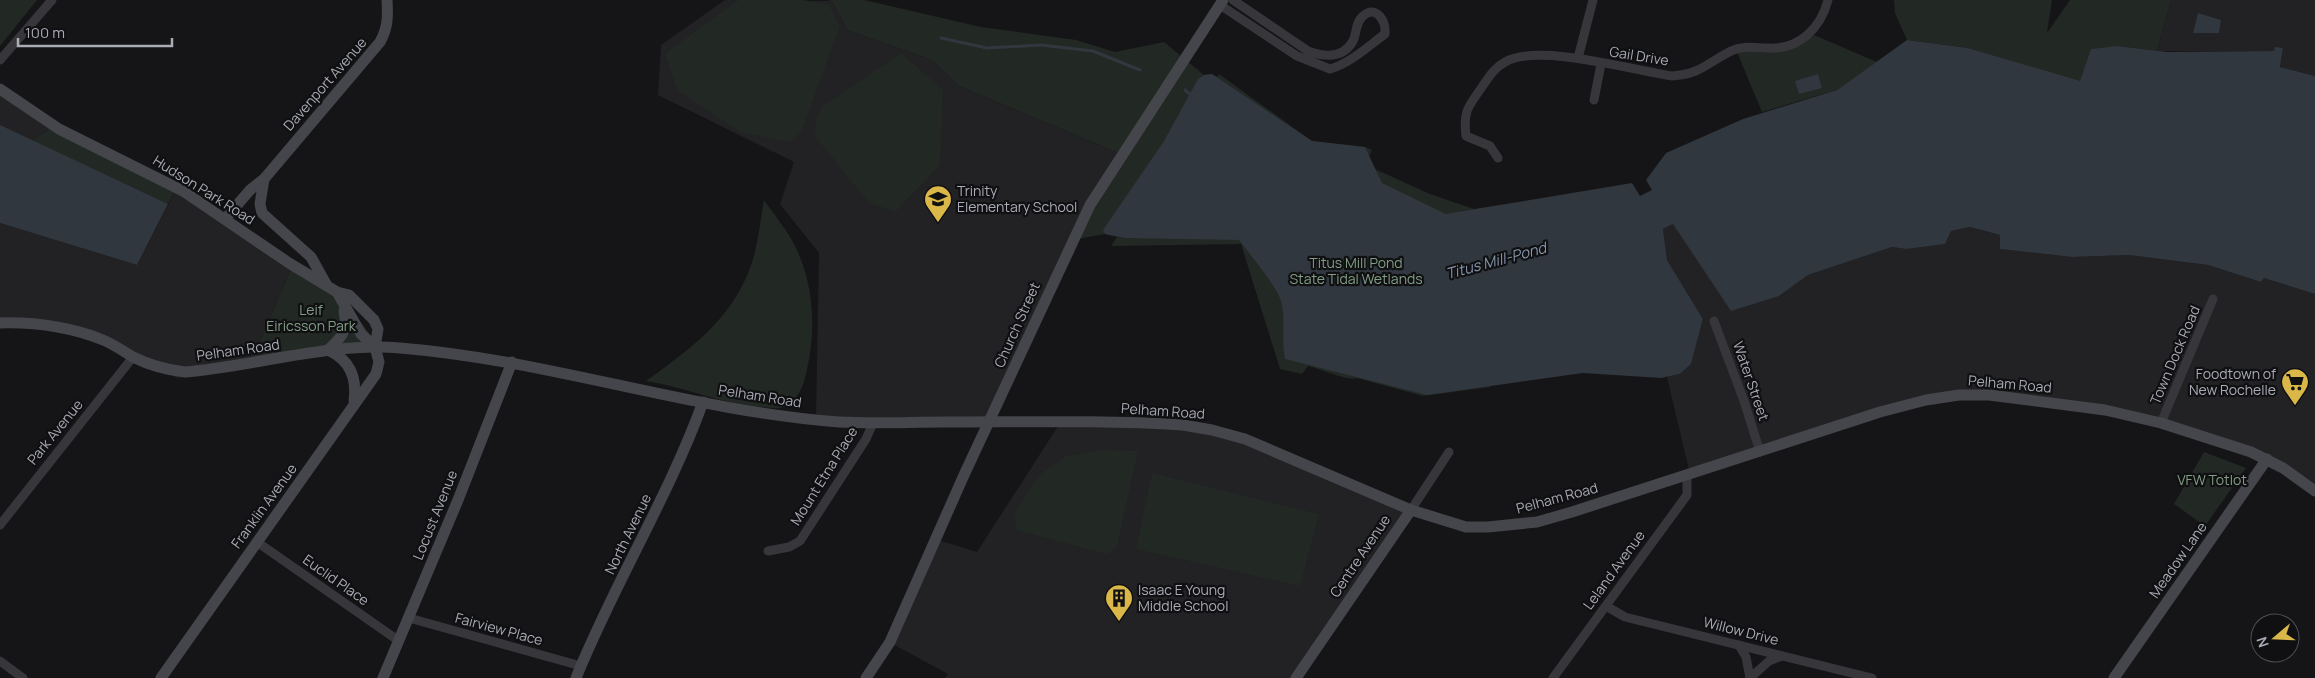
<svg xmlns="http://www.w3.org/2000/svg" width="2315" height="678" viewBox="0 0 2315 678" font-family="Manrope,sans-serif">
<rect width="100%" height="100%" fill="#151517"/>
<g fill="#222124">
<polygon points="725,0 832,1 847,30 932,60 959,86 1123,155 1090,205 987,422 816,419 819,253 780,204 794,162 658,95 661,45"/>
<polygon points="2171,0 2315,0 2315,76 2280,67 2283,48 2274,51 2157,51"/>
<polygon points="0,89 56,125 31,141 7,130 0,125"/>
<polygon points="178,186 294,262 249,366 178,378 128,357 105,343 62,331 0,324 0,223 137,265"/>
<polygon points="1673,224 1779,296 1808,275 1892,247 1906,249 1951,231 1970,227 2000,235 2000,249 2072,257 2129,255 2208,265 2261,282 2264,278 2315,294 2315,488 2297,474 2148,417 1962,392 1689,470 1667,377 1680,374 1691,364 1703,319 1667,260 1663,229"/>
<polygon points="1060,423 1211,431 1411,506 1294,678 945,678 948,674 887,641 935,539 977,552"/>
</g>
<g fill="#222823">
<polygon points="0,0 37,0 0,46"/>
<polygon points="738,0 803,0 829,5 840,26 801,133 790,142 740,132 677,90 665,54"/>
<path d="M827 0H864L981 27 1076 40 1115 52 1164 42 1204 75 1212 74 1217 77 1219 74 1312 141 1365 147 1372 150 1369 157 1375 169 1430 194 1474 209 1512 203 1490 387 1423 396 1357 378C1349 382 1319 368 1308 366L1302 374 1280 369 1241 244 1111 246 1117 237 1105 234 1072 240 1123 155 959 86 932 60 847 30 832 1Z"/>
<polygon points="1894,0 2052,0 2047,33 2070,0 2171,0 2157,51 2118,46 2080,82 1968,48 1907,40 1895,13"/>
<polygon points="1814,35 1877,62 1837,90 1762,112 1737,52 1796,45"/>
<polygon points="901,53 943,90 940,165 895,212 869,203 815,136 816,120 823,106"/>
<polygon points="56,125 178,186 168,204 31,141"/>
<path d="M764 200C775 216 788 231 796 248 815 288 816 333 806 374 803 388 795 406 779 408 774 409 766 407 761 407 721 404 685 387 646 381 689 350 731 320 750 268 758 247 760 222 764 200Z"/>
<polygon points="294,262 337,290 378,345 249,366"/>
<polygon points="1102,450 1138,451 1117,547 1107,554 1016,530 1015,512 1038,476 1066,456"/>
<polygon points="2204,452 2246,468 2205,526 2174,504"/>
<polygon points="1152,473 1319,514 1300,586 1136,549"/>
</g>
<g fill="#30373e">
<polygon points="2198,13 2221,20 2219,33 2193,33"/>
<path d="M1907 40 1968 48 2080 81 2091 49 2118 46 2167 52 2274 51 2275 47 2283 48 2280 67 2315 76V294L2264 278 2261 282 2208 265 2129 255 2072 257 2000 249V235L1970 227 1951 231 1945 244 1906 249 1892 247 1808 275 1779 296 1731 311 1673 224 1663 229 1667 260 1703 319 1691 364 1680 374 1661 378 1583 373 1427 395 1285 359C1281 339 1286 320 1281 301 1277 287 1249 253 1239 240L1125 238 1105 234 1103 230 1164 141 1198 79 1204 75 1212 74 1312 141 1365 147 1382 183 1446 214 1632 183 1640 196 1652 190 1646 180 1666 153 1743 119 1837 90Z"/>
<polygon points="1818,74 1822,88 1799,94 1795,81"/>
<polygon points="0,125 168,204 137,265 0,223"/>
</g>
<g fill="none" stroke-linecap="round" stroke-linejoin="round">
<g stroke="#30373e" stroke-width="3">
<polyline points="941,38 987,48 1041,45 1093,51 1140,70"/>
<polyline points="1185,90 1192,96"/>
</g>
<g stroke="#37373b" stroke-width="9">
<path d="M1220 5 1297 56 1330 69C1352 62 1367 47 1385 34 1386 21 1376 4 1363 16 1355 23 1357 33 1353 41 1343 59 1324 57 1308 51L1233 0"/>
<polyline points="1578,58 1593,0"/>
<polyline points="0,60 52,0"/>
<polyline points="1594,100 1601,64"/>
<path d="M1498 158 1490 146 1466 136C1463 111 1468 107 1482 87 1489 77 1494 68 1505 62 1539 43 1632 70 1672 76 1701 74 1707 63 1731 51 1743 45 1756 48 1768 48 1799 50 1821 28 1828 0"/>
<polyline points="1714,321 1744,401 1760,452"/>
<polyline points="2161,423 2213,299"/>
<polyline points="1411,510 1449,452"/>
<polyline points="0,525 133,357"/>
<polyline points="257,542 399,641"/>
<polyline points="768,551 789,547 800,541 866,439 873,423"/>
<polyline points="1606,606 1625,617 1872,678"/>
<polyline points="409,618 581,666"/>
<polyline points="1739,645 1746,657 1750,678"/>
<polyline points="0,661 23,678"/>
<polyline points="1553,678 1687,495 1687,475"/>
<polyline points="1750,678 1769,661 1782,656"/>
</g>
<g stroke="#45464b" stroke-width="11">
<polyline points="0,89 59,129 183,191 289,263 337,292 349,295 374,320 378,329 375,347 379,362 376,374 161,678"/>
<polyline points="264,179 260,204 262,213 311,257 326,284"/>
<path d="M225 219 250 190 264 179 380 42C388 28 388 16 387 0"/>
<polyline points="337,292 361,334 375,347"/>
<path d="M0 323C35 322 70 327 103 340 113 344 123 351 133 357 149 365 167 370 185 372 254 366 332 342 400 348 549 360 691 411 839 422 874 424 910 422 945 422 1024 422 1104 420 1183 425L1212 430 1245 439 1411 510 1466 527H1488L1537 522 1572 512 1880 412 1926 400 1959 395H1989L2105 410 2161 423 2251 452 2283 468 2315 491"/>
<path d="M328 350C342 337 348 331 344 311"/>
<path d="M330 351C351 361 357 379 354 401"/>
<polyline points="383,678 458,500 512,362"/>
<path d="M576 678C614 584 668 498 703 402"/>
<polyline points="866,678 890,642 964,475 1090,205 1223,0"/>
<polyline points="1296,678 1411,510"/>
<polyline points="2114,678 2267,459"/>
</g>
</g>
<defs>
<g id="school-pin" transform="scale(1.4375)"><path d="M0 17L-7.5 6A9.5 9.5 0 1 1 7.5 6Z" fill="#dab749" stroke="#101012"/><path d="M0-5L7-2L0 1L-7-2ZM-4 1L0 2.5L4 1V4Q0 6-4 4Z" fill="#111"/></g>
<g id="supermarket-pin" transform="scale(1.4375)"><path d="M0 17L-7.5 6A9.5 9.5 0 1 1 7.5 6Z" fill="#dab749" stroke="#101012"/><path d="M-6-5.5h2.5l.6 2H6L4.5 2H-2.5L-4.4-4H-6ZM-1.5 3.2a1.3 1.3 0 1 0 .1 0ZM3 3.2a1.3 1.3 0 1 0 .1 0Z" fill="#111"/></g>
<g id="building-pin" transform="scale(1.4375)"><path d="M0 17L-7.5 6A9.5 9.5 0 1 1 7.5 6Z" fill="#dab749" stroke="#101012"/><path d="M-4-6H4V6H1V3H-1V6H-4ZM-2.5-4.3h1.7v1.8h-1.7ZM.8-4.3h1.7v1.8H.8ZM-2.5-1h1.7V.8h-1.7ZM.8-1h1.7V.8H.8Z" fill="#111"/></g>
</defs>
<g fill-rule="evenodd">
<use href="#school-pin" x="938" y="199"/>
<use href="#supermarket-pin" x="2295" y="382"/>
<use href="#building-pin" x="1119" y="598"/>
</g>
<g text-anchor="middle" stroke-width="4.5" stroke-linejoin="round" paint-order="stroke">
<g font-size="14" fill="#a9abb5" stroke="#101012">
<text transform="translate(1639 56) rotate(9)" y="5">Gail Drive</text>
<text transform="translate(325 84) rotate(-49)" y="5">Davenport Avenue</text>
<text transform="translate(204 190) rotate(32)" y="5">Hudson Park Road</text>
<text transform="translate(1017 325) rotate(-66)" y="5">Church Street</text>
<text transform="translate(238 350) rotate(-8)" y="5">Pelham Road</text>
<text transform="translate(2175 355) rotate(-67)" y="5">Town Dock Road</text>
<text transform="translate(1751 381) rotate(71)" y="5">Water Street</text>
<text transform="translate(2010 384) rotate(5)" y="5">Pelham Road</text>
<text transform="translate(760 396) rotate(9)" y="5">Pelham Road</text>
<text transform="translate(1163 411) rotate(4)" y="5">Pelham Road</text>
<text transform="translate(55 432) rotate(-51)" y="5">Park Avenue</text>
<text transform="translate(824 476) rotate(-58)" y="5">Mount Etna Place</text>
<text transform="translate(1557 498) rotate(-15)" y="5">Pelham Road</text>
<text transform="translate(264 506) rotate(-54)" y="5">Franklin Avenue</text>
<text transform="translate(435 515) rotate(-68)" y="5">Locust Avenue</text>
<text transform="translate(628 534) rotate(-64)" y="5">North Avenue</text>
<text transform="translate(1360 556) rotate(-56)" y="5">Centre Avenue</text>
<text transform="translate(2178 560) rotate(-55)" y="5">Meadow Lane</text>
<text transform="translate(1614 570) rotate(-54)" y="5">Leland Avenue</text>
<text transform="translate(336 580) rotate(35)" y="5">Euclid Place</text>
<text transform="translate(499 629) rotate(15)" y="5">Fairview Place</text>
<text transform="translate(1741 631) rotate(14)" y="5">Willow Drive</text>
</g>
<g font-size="14" fill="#a9abb5" stroke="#101012" text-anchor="start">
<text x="957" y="196">Trinity<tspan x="957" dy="16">Elementary School</tspan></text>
<text x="2276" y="379" text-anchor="end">Foodtown of<tspan x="2276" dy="16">New Rochelle</tspan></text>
<text x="1138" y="595">Isaac E Young<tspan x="1138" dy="16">Middle School</tspan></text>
</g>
<g font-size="14" fill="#829e86" stroke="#101012">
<text x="1356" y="268">Titus Mill Pond<tspan x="1356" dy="16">State Tidal Wetlands</tspan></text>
<text x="311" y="315">Leif<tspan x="311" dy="16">Eiricsson Park</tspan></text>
<text x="2212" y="485">VFW Totlot</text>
</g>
<g font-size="15" font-style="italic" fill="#8496ac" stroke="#101012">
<text transform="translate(1496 261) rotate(-15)" y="5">Titus Mill-Pond</text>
</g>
</g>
<g transform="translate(2275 638) rotate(251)"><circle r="24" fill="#101012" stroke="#4d4e53"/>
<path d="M0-4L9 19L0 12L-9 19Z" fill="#dab749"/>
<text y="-8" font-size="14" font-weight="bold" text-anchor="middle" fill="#a9abb5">N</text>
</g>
<path d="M18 38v8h154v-8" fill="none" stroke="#a9abb5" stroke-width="2.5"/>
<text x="25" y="38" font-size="15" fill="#a9abb5" stroke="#101012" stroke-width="4" paint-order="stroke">100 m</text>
</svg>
